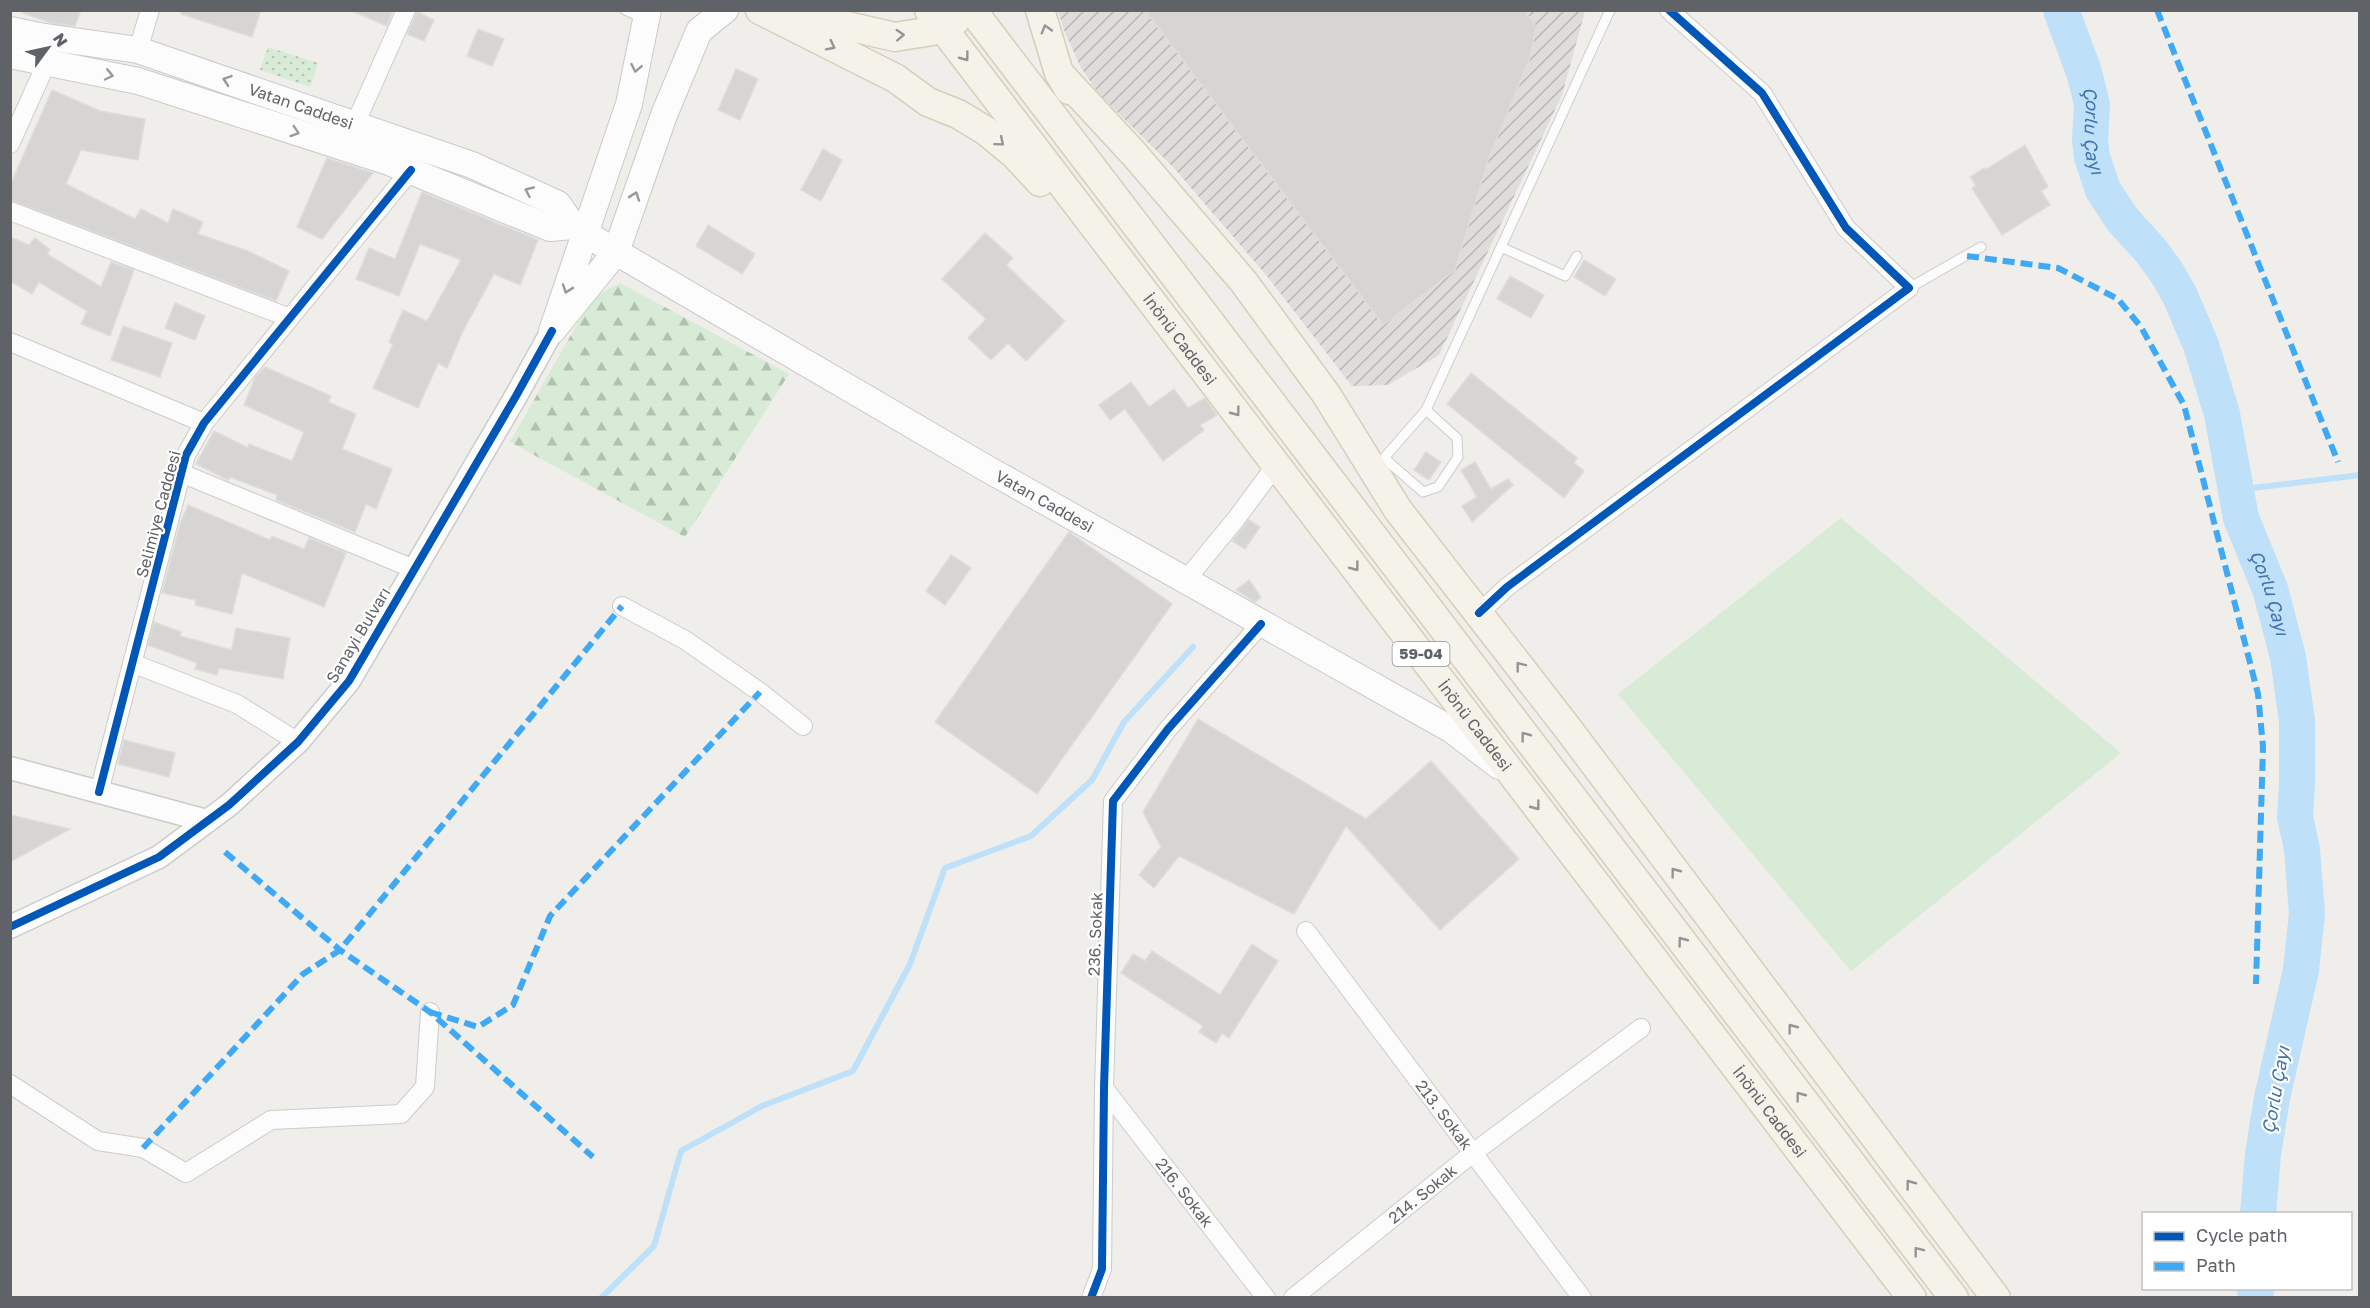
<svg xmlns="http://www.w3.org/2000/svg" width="2370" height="1308" viewBox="0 0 2370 1308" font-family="'Golos Text',sans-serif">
<defs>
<pattern id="industrial-furrows" width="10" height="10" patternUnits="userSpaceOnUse" patternTransform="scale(1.5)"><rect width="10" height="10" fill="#dfddda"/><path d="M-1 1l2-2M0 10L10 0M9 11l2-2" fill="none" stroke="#b8b7b5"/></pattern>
<pattern id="forest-firs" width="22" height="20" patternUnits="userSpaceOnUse" patternTransform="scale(1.5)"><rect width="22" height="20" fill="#d8ebd6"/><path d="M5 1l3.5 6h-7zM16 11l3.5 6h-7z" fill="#b2c2b1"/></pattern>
<pattern id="park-dots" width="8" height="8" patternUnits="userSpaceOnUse" patternTransform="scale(1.5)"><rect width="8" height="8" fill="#d8ebd6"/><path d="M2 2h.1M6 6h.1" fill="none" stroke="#b2c2b1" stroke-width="1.8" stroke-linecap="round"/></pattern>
</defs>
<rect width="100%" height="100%" fill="#efeeea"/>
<polygon fill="url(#industrial-furrows)" points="1058,11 1585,11 1562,95 1439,355 1388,385 1352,386 1267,276 1173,167 1098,93 1080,66 1064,30"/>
<polygon fill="#d8ebd6" points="1841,518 2121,753 1851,971 1618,694"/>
<polygon fill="url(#forest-firs)" points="620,283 789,374 685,537 510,442 592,298"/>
<polygon fill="url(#park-dots)" points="268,47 318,63 310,87 260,70"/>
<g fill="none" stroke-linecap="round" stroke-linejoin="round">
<g stroke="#bfe0f9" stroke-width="6">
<polyline points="2236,490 2360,475"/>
<polyline points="601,1298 654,1246 681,1151 762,1106 853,1071 910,964 945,868 1031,836 1092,780 1124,722 1193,647"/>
</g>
<g stroke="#bfe0f9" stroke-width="36">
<path id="s1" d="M2061 10 2084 72 2092 104 2090 140 2092 157 2103 190 2122 219 2151 251 2167 273 2180 296 2201 345 2222 414 2241 518 2270 589 2288 657 2297 721V785L2295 817 2302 849 2307 914 2301 970 2272 1098 2263 1154 2258 1214"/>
<polyline points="2255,1288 2256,1298"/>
</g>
</g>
<g fill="#d6d5d3" stroke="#deddd9" stroke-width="1.5">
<polygon points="24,10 81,10 75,26 51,23 23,13"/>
<polygon points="182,10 261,10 252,37 181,14"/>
<polygon points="350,10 393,10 387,26"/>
<polygon points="1145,10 1524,10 1536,27 1530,58 1489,157 1455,270 1383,325"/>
<polygon points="417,12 434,20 424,41 407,34"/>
<polygon points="478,29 504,39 492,66 467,56"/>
<polygon points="736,69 758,79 740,120 718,110"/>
<polygon points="52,90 100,111 145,119 138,160 81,150 66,184 135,219 141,209 168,223 173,209 203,222 198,234 248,251 289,271 276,301 10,200 10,186"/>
<polygon points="2025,145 2048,187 2041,191 2050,205 2002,235 1972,188 1976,186 1970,177 1984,168 1985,170"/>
<polygon points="823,149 842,160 821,201 801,190"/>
<polygon points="327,158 373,173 322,239 297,227"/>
<polygon points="422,192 538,240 520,285 494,274 463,331 447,368 438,363 418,408 373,388 393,344 389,342 403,310 427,321 461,260 420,244 399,296 356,279 369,248 395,259"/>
<polygon points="708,225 755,254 742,274 696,246"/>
<polygon points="985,233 1013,258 1006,265 1065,321 1026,361 1008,343 991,360 968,338 986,319 942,279"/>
<polygon points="10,237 29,245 35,238 50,250 47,254 101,287 111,262 134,270 110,336 81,324 87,311 39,282 32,294 10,281"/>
<polygon points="1584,260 1616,279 1605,296 1574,277"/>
<polygon points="1510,276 1544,295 1531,318 1497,299"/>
<polygon points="175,303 205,316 195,340 165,328"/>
<polygon points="123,326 172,343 160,377 111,360"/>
<polygon points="265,367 331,396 328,402 356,414 342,449 392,469 376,509 366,504 355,532 276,500 277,495 230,477 228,480 196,464 214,431 248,448 249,444 292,461 304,432 244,405 255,378"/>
<polygon points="1471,373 1577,458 1574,463 1584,471 1564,498 1447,404"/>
<polygon points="1131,382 1149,407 1174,389 1188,408 1205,398 1217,415 1200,425 1204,430 1163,461 1125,409 1110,420 1099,405"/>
<polygon points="1426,452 1441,462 1429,480 1414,470"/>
<polygon points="1475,462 1491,489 1508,479 1513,485 1472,522 1462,506 1477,497 1461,470"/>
<polygon points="188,505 270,540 272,536 304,549 309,538 346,553 324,607 242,573 232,614 195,605 196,600 162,593 180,524"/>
<polygon points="1249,520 1260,527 1245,549 1232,541"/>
<polygon points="1069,532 1172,604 1037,794 935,722"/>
<polygon points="951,555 971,568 945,605 926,591"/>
<polygon points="1249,580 1261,597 1255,602 1236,590"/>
<polygon points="154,622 181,632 180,636 232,650 236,628 290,638 283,679 219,668 217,675 195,669 197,663 148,645"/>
<polygon points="1198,719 1366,819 1431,761 1519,859 1440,930 1346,826 1294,914 1179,856 1154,888 1139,875 1161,847 1143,812"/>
<polygon points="124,740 175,753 169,777 118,764"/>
<polygon points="10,815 70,829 10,862"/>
<polygon points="1252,944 1278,961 1229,1038 1222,1033 1216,1043 1199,1032 1203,1026 1121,973 1133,954 1145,961 1152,951 1220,995"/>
</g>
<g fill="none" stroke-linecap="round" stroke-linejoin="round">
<g stroke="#cbcccc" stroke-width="11">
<g id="service">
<polyline points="625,10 645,19"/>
<polyline points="1501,247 1565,276 1577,256"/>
<polyline points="1909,288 1981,247"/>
<polyline points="1384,458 1423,492 1438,487 1458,457 1457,438 1426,410"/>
<polyline points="1377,466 1426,410 1610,10"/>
</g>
</g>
<g stroke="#cbcccc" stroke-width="20">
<g id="minor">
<polyline points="138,50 150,10"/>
<polyline points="355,124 406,10"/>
<polyline points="10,144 47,62"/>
<polyline points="10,211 290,318"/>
<polyline points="10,342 204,423"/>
<polyline points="181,473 414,569"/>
<polyline points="1185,581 1236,519 1276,465"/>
<polyline points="622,606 685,640 760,692 803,726"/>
<polyline points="1479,613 1507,587 1909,288 1846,228 1762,93 1669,10"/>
<polyline points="132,663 237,704 298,742"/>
<polyline points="99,792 186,455 204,423 411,170"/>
<path id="s2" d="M1306 931 1582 1298"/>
<polyline points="10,1084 98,1141 143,1148 186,1173 271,1120 401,1114 425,1087 430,1012"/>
<path id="s3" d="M1104 1088 1266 1298"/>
<polyline points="1091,1298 1102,1269 1104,1088 1113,801 1168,729 1261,624"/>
<path id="s4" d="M1293 1298 1473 1153 1641 1028"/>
</g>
</g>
<g stroke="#cbcccc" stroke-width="25">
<g id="tertiary">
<polyline points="10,768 207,821"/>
<polyline points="10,927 159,857 229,805 298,742 349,681 516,396 552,331"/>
</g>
</g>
<g stroke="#cacacb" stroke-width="28">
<g id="secondary">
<polyline points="648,10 629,104 552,331 616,252 664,115 699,31 725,10"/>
<path id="s5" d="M10 30 39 36 138 50 472 165 558 204 573 226 616 252 984 467 1452 730 1499 766"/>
<polyline points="10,55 138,81 389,162 550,228 573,226"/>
</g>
</g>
<g stroke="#d7ceb8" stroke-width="31">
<g id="primary">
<polyline points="760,10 895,78 928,102 958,114 986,131 1015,155 1040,182"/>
<path id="s6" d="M929 10 1912 1298"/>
<polyline points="972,10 1954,1298"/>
<polyline points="1040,10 1059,73 1069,90"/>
<polyline points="786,12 895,37 944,29 956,20"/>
<polyline points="1059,73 1134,154 1243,281 1326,394 1398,510 1569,730 1996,1298"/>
</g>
</g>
<use href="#service" stroke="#fdfcfc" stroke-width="9"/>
<use href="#minor" stroke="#fdfcfc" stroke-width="18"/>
<use href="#tertiary" stroke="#fdfcfc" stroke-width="22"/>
<use href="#secondary" stroke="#fdfcfc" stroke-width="26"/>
<use href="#primary" stroke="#f4f2e9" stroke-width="28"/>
<g stroke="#3fa9f5" stroke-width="6" stroke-dasharray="12 6" stroke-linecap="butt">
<polyline points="2157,10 2338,462"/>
<polyline points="1967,256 2058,268 2118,299 2141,327 2184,405 2258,694 2263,746 2256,984"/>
<polyline points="225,852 340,950 430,1012 593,1157"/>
<polyline points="430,1012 478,1027 513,1005 550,916 760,692"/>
<polyline points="143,1148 303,974 340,950 622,606"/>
</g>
<g stroke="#fff" stroke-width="11">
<g id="cycleway">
<polyline points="1479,613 1507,587 1909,288 1846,228 1762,93 1669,10"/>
<polyline points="99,792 186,455 204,423 411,170"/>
<polyline points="10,927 159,857 229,805 298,742 349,681 516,396 552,331"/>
<polyline points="1091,1298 1102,1269 1104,1088 1113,801 1168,729 1261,624"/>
</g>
</g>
<use href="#cycleway" stroke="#0057b8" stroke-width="8"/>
</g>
<defs><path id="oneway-chevron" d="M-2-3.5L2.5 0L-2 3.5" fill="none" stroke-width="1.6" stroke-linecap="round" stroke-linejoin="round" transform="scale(1.5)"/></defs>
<g stroke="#939595">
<use href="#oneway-chevron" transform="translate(1046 29) rotate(-106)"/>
<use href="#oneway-chevron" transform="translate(900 35) rotate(-3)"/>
<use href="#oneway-chevron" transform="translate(831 46) rotate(27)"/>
<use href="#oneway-chevron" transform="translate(965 57) rotate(53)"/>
<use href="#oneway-chevron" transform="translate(1000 142) rotate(40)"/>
<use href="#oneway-chevron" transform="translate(1236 412) rotate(53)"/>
<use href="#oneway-chevron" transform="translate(1355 567) rotate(53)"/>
<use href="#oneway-chevron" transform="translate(1520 666) rotate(-128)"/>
<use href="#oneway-chevron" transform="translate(1525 736) rotate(-127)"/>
<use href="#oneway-chevron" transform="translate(1536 806) rotate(53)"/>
<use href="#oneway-chevron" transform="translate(1675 872) rotate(-127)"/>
<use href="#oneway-chevron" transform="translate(1682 941) rotate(-127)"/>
<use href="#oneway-chevron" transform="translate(1792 1028) rotate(-127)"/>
<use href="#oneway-chevron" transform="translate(1800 1096) rotate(-127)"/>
<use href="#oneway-chevron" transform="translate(1910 1184) rotate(-127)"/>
<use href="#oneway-chevron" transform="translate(1918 1251) rotate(-128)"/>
</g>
<g stroke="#96999c">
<use href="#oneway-chevron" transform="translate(636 68) rotate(101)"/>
<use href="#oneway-chevron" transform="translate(109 75) rotate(12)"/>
<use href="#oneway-chevron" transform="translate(227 80) rotate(-161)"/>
<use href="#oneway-chevron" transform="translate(295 132) rotate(18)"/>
<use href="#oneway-chevron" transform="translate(529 191) rotate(-156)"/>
<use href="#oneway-chevron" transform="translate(635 196) rotate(-71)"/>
<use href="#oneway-chevron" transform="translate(567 289) rotate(109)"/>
</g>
<g text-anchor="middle" stroke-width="4.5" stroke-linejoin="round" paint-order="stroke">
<rect fill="#fff" stroke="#8f9295" stroke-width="1.5" x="1392.5" y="642" width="57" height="24" rx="4.5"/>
<g font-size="15" font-weight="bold" fill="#5f6368">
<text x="1421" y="659">59-04</text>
</g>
<g font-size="16" fill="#5f6368" stroke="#fff">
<text dy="6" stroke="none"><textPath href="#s5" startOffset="302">Vatan Caddesi</textPath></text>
<text dy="6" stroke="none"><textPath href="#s6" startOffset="414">İnönü Caddesi</textPath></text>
<text dy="6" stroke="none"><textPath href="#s5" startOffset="1150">Vatan Caddesi</textPath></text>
<text transform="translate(158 514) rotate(-75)" y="6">Selimiye Caddesi</text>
<text transform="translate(358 635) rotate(-59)" y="6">Sanayi Bulvarı</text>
<text dy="6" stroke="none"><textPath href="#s6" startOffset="900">İnönü Caddesi</textPath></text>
<text transform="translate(1095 934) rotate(-88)" y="6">236. Sokak</text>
<text dy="6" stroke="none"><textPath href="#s6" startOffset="1386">İnönü Caddesi</textPath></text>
<text dy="6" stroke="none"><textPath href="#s2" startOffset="230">213. Sokak</textPath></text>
<text dy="6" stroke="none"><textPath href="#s3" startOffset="132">216. Sokak</textPath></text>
<text dy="6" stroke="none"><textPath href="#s4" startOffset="166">214. Sokak</textPath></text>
</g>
<g font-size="18" font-style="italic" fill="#4174aa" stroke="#fff">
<text dy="6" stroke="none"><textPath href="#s1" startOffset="126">Çorlu Çayı</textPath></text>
<text dy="6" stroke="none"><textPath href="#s1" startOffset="630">Çorlu Çayı</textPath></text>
<text transform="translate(2276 1090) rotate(-80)" y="6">Çorlu Çayı</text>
</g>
</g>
<rect width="2370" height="1308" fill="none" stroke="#5f6368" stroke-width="24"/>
<rect x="2142" y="1212" width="210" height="78" fill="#ffffff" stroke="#bfc1c3" stroke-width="1.5"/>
<rect x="2154" y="1232" width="30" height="9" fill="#0057b8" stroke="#bfc1c3" stroke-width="1.5"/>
<text x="2196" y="1242" font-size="18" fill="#5f6368">Cycle path</text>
<rect x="2154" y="1262" width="30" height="9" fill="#3fa9f5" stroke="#bfc1c3" stroke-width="1.5"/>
<text x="2196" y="1272" font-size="18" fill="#5f6368">Path</text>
<g transform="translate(48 48) rotate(57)" stroke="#ffffff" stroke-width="4.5" paint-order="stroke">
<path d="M0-4.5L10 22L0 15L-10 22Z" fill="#5f6368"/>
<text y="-9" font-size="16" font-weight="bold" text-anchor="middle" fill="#5f6368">N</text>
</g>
</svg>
